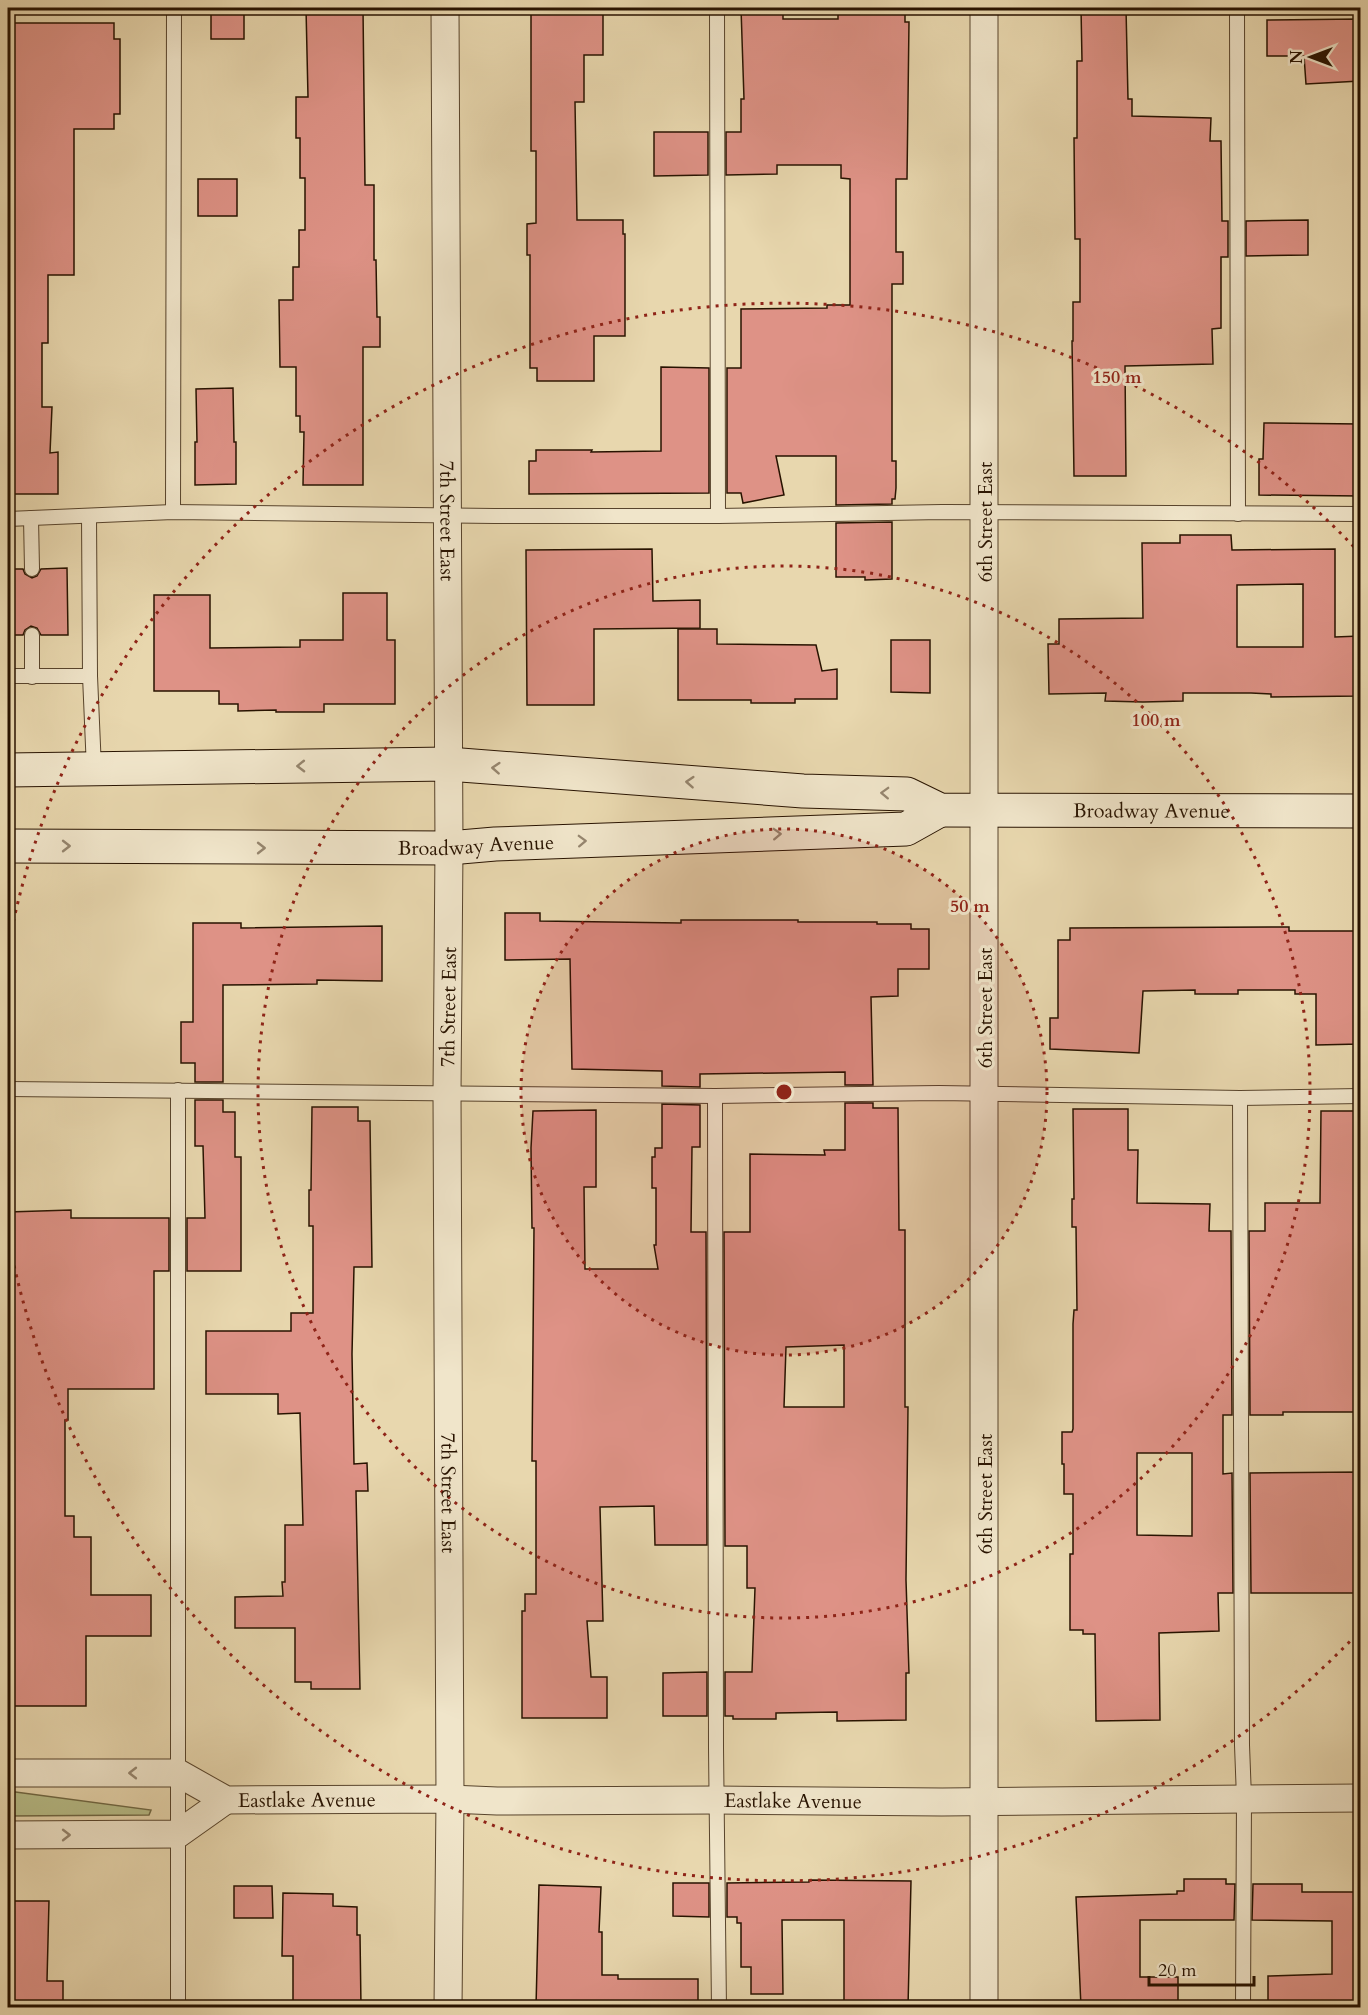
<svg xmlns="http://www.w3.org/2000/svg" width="1368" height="2015" viewBox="0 0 1368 2015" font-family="Cardo,serif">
<rect width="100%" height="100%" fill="#e8d7ae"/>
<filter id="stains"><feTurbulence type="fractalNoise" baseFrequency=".00333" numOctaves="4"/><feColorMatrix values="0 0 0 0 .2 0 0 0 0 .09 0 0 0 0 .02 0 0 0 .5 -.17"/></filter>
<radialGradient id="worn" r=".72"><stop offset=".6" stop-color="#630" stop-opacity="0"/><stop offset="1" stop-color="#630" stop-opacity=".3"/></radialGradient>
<polygon fill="#b8be89" stroke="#706844" stroke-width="1.5" points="8,1791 151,1810 149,1815 8,1816"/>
<g fill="#de9286" stroke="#281300" stroke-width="1.5" fill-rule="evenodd">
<rect x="211" y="8" width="33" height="31"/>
<polygon points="306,8 363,8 365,185 374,185 374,260 376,260 377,317 380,317 380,347 363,347 363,485 303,485 304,432 300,432 300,416 296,416 296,367 280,367 279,300 293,300 293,267 299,267 299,230 305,230 305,178 300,178 300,138 296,138 296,97 308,97"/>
<polygon points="531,8 603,8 603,55 584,55 584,102 575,102 577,220 623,220 623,234 625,234 625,336 594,336 594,381 537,381 537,368 530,368 530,255 527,255 527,224 536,223 536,151 531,151"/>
<polygon points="741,8 783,8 783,19 838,19 838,8 905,8 905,22 909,22 907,179 896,179 896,252 903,252 903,284 892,284 892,461 896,461 896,488 895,499 892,499 892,504 836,505 836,456 776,456 784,495 743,503 741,493 727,493 727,368 741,368 741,309 827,308 827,305 850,305 850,179 841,178 841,165 777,165 777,174 726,175 726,132 741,132 741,99 744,99"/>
<polygon points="1081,8 1126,8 1128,99 1132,99 1132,116 1211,118 1210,141 1221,141 1222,221 1228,221 1228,257 1221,257 1221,328 1212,329 1213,364 1125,366 1126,476 1074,476 1072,341 1073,341 1073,302 1080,302 1080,239 1075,239 1074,138 1077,138 1077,61 1082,61"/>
<polygon points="1360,19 1360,81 1306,84 1304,56 1267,56 1267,20"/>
<polygon points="8,23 114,23 114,39 120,39 120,114 114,114 114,129 74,129 74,275 48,275 48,343 42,343 42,407 52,407 50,453 58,452 58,494 8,494"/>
<polygon points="654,132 708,132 708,175 654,176"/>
<rect x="198" y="179" width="39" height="37"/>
<polygon points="1308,220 1308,255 1246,256 1246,221"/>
<polygon points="661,367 709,368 709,493 529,494 529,461 536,461 536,450 592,450 591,452 661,451"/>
<polygon points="233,388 234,442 236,442 236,484 195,485 195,442 197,442 196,389"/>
<polygon points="1264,423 1360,424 1360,496 1259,495 1259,459 1263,459"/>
<polygon points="892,522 892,579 865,580 865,577 836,577 836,523"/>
<path d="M1180 535H1231L1232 550 1335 549V637L1360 636V696L1271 697V694L1251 693H1183V701L1143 702 1105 701 1106 693 1049 694 1048 644H1059V619L1143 618 1142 543H1180ZM1303 584V647H1237V585Z"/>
<polygon points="652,549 653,601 700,600 700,628 594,629 594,705 527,705 526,550"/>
<polygon points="67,568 68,635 41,635 37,628 31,626 25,630 23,635 8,635 8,569 23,569 25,574 32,578 37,576 41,569"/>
<polygon points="343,593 387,593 387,640 395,640 395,704 324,704 324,712 276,712 276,710 238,711 238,704 219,704 219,691 154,691 154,595 210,595 210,648 300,647 300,640 343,640"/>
<polygon points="678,629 717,629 717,644 816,645 822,671 837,669 837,699 795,699 795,703 751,703 751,700 678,700"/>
<polygon points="891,640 930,640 930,693 891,692"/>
<polygon points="505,913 540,913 540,921 681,923 681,920 798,920 798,922 877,922 877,924 911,924 911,929 929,929 929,969 898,969 898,996 871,997 873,1085 845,1085 845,1072 700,1074 700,1087 662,1086 662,1071 572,1069 570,959 505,960"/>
<polygon points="193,923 241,923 241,928 382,926 382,981 317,980 317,984 223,985 223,1082 195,1082 195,1063 181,1063 181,1022 193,1022"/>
<polygon points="1289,927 1289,931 1360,931 1360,1044 1316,1045 1316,994 1295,994 1295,990 1238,990 1238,994 1195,994 1195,990 1143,991 1139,1053 1050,1049 1050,1018 1058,1018 1058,940 1070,940 1070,928"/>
<polygon points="195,1100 223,1100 223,1112 235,1112 235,1157 241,1157 241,1271 187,1271 187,1218 205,1218 203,1146 195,1146"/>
<path d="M845 1103H873V1108H898L899 1230H905V1407H908L906 1580 909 1673H906V1720L837 1721V1712L776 1713V1719H733V1716H725V1672H752L755 1588H747V1546H725L724 1232H750V1154L825 1155 824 1150H845ZM844 1345V1407H784L786 1347Z"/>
<polygon points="662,1104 700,1105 700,1147 692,1147 691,1232 706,1232 707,1545 655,1545 654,1506 600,1507 603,1621 587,1621 591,1677 607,1677 607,1718 522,1718 522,1611 525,1611 525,1594 536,1594 536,1461 532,1461 534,1228 532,1228 531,1148 533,1111 596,1110 596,1187 584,1187 585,1269 658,1269 654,1245 656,1245 656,1188 652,1188 652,1157 655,1157 655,1148 662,1148"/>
<polygon points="312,1107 358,1107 358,1121 370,1121 372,1267 354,1267 352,1354 354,1464 367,1463 368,1491 356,1491 360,1689 311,1689 311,1682 295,1682 295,1628 235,1628 235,1597 283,1596 282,1582 285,1582 285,1525 303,1525 300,1413 278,1414 278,1394 206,1394 206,1331 291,1331 291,1313 313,1313 313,1226 309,1226 309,1190 311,1190"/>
<path d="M1073 1109H1128V1150H1138L1137 1203 1210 1204 1209 1231H1231L1232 1415H1223V1474L1232 1473 1233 1593H1218L1219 1631 1159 1633 1160 1720 1096 1721 1095 1634H1083V1630H1070V1554H1073V1494H1064V1464H1062V1432H1072L1073 1429V1324L1074 1310H1077L1076 1227H1072V1199H1074ZM1137 1453H1192V1536L1137 1535Z"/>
<polygon points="1321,1111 1360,1111 1360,1412 1283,1412 1283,1415 1250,1415 1249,1231 1265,1231 1265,1203 1320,1203"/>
<polygon points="71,1210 71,1218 169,1218 169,1271 154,1271 154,1389 68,1389 68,1420 65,1420 65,1516 74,1516 74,1537 91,1537 91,1595 151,1595 151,1636 86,1636 86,1706 8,1706 8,1212"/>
<polygon points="1360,1472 1360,1593 1251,1593 1250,1473"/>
<polygon points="707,1672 707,1716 663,1716 663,1673"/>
<polygon points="1184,1879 1226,1879 1226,1884 1235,1884 1234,1920 1140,1920 1140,1977 1178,1977 1178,2007 1081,2007 1076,1897 1177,1894 1177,1891 1184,1891"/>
<polygon points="809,1880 911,1881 908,2007 844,2007 844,1920 782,1920 783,1994 751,1994 751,1967 741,1967 741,1923 737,1923 737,1917 727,1917 727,1883 809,1882"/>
<polygon points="673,1883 709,1883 709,1917 673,1916"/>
<polygon points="1253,1884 1302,1884 1302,1892 1360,1892 1360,2006 1268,2007 1268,1976 1332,1974 1332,1921 1252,1920"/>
<polygon points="539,1885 601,1887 599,1932 602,1932 602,1975 618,1975 618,1979 698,1979 698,2007 536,2007"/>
<polygon points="234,1886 272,1886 273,1918 234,1918"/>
<polygon points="283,1893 333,1894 333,1906 357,1907 357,1935 360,1935 361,2007 293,2007 293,1956 282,1956"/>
<polygon points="8,1901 49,1901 47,1981 63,1981 63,2007 8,2007"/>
</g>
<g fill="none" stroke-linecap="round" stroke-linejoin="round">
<g stroke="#58442c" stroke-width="16">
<g id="service">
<polyline points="717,8 718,516"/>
<polyline points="1237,8 1238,514"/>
<polyline points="173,512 174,8"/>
<polyline points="31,518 32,569"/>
<polyline points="8,519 173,512 494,516 718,516 942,512 1360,514"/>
<polyline points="32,635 32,677"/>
<polyline points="8,676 90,676 89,516"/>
<polyline points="90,676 94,769"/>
<polyline points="8,1089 715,1096 939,1093 1240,1098 1360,1096"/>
<polyline points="178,1090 178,2008"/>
<polyline points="715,1096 716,1748 719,2008"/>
<polyline points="1240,1098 1242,1745 1244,1798 1243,2008"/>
</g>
</g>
<g stroke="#58442c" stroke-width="29">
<g id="minor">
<path id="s1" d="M445 8 449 848 447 1094 450 1799 448 2008"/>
<polyline points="984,8 984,2008"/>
<path id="s2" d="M8 1773H178L226 1800 450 1799 497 1801 716 1800 942 1802 1360 1798"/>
<polyline points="8,1835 178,1834 226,1800"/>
</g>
</g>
<g stroke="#281300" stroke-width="35">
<g id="secondary">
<path id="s3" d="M8 770 448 764 803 791 907 794 940 810 1360 811"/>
<path id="s4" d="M8 846 449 848 495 844 906 829 940 810"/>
</g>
</g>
<use href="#service" stroke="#f0e5ca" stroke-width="14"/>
<use href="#minor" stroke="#f0e5ca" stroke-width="27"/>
<use href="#secondary" stroke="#f0e5ca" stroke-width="33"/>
</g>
<defs><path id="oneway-chevron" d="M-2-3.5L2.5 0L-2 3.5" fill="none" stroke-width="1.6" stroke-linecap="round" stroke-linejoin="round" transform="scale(1.5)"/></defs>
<g stroke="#96866f">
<use href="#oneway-chevron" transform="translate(301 766) rotate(179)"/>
<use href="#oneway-chevron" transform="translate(496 768) rotate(-176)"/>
<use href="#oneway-chevron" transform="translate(690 782) rotate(-176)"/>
<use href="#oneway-chevron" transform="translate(885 793) rotate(-178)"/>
<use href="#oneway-chevron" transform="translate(777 834) rotate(-2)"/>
<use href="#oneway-chevron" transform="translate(582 841) rotate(-2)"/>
<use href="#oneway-chevron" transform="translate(66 846)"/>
<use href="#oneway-chevron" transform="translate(261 848)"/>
<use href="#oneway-chevron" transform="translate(133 1773) rotate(180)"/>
<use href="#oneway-chevron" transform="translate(66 1835)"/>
</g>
<circle cx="784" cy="1092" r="263" fill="#8f2418" fill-opacity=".12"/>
<g fill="none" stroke="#8f2418" stroke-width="3" stroke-dasharray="3 6">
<circle cx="784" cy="1092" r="263"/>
<circle cx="784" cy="1092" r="526"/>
<path d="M1356 1635A789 789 0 0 1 8 1236M8 948A789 789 0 0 1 1356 549"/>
</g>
<g text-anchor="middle" stroke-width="6" stroke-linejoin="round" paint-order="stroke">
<g font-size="20" fill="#281300" stroke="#f0e5ca">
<text dy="7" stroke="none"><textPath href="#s1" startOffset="513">7th Street East</textPath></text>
<text transform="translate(985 522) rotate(-90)" y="7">6th Street East</text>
<text dy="7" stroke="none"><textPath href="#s3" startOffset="1148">Broadway Avenue</textPath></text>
<text dy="7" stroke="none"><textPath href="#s4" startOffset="468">Broadway Avenue</textPath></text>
<text transform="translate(448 1007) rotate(-89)" y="7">7th Street East</text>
<text transform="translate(985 1008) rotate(-90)" y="7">6th Street East</text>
<text dy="7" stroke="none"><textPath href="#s1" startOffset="1485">7th Street East</textPath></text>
<text transform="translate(985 1494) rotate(-90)" y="7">6th Street East</text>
<text dy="7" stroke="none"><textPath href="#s2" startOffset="306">Eastlake Avenue</textPath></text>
<text dy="7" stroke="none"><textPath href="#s2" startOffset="792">Eastlake Avenue</textPath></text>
</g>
</g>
<circle cx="784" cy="1092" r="9" fill="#8f2418" stroke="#f0e5ca" stroke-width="3"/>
<g font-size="18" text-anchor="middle" font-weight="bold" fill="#8f2418" stroke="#f0e5ca" stroke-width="6" stroke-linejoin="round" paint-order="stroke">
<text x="1117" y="383">150 m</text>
<text x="1156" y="726">100 m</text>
<text x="970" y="912">50 m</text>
</g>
<rect width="1368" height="2015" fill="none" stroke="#e8d7ae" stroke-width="30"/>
<rect x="9" y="9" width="1350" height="1997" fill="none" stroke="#281300" stroke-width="3"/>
<rect x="15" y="15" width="1338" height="1985" fill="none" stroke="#281300" stroke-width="1.5"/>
<g transform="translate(1311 57) rotate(270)" stroke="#f0e5ca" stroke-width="4.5" paint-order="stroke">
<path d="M0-4.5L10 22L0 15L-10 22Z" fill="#281300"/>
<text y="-9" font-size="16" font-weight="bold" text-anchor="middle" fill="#281300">N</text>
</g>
<path d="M1149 1976v9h105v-9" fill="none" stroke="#281300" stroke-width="3"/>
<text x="1158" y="1976" font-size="18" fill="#281300" stroke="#f0e5ca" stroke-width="4.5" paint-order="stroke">20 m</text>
<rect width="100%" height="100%" filter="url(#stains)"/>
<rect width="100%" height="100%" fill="url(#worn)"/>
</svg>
